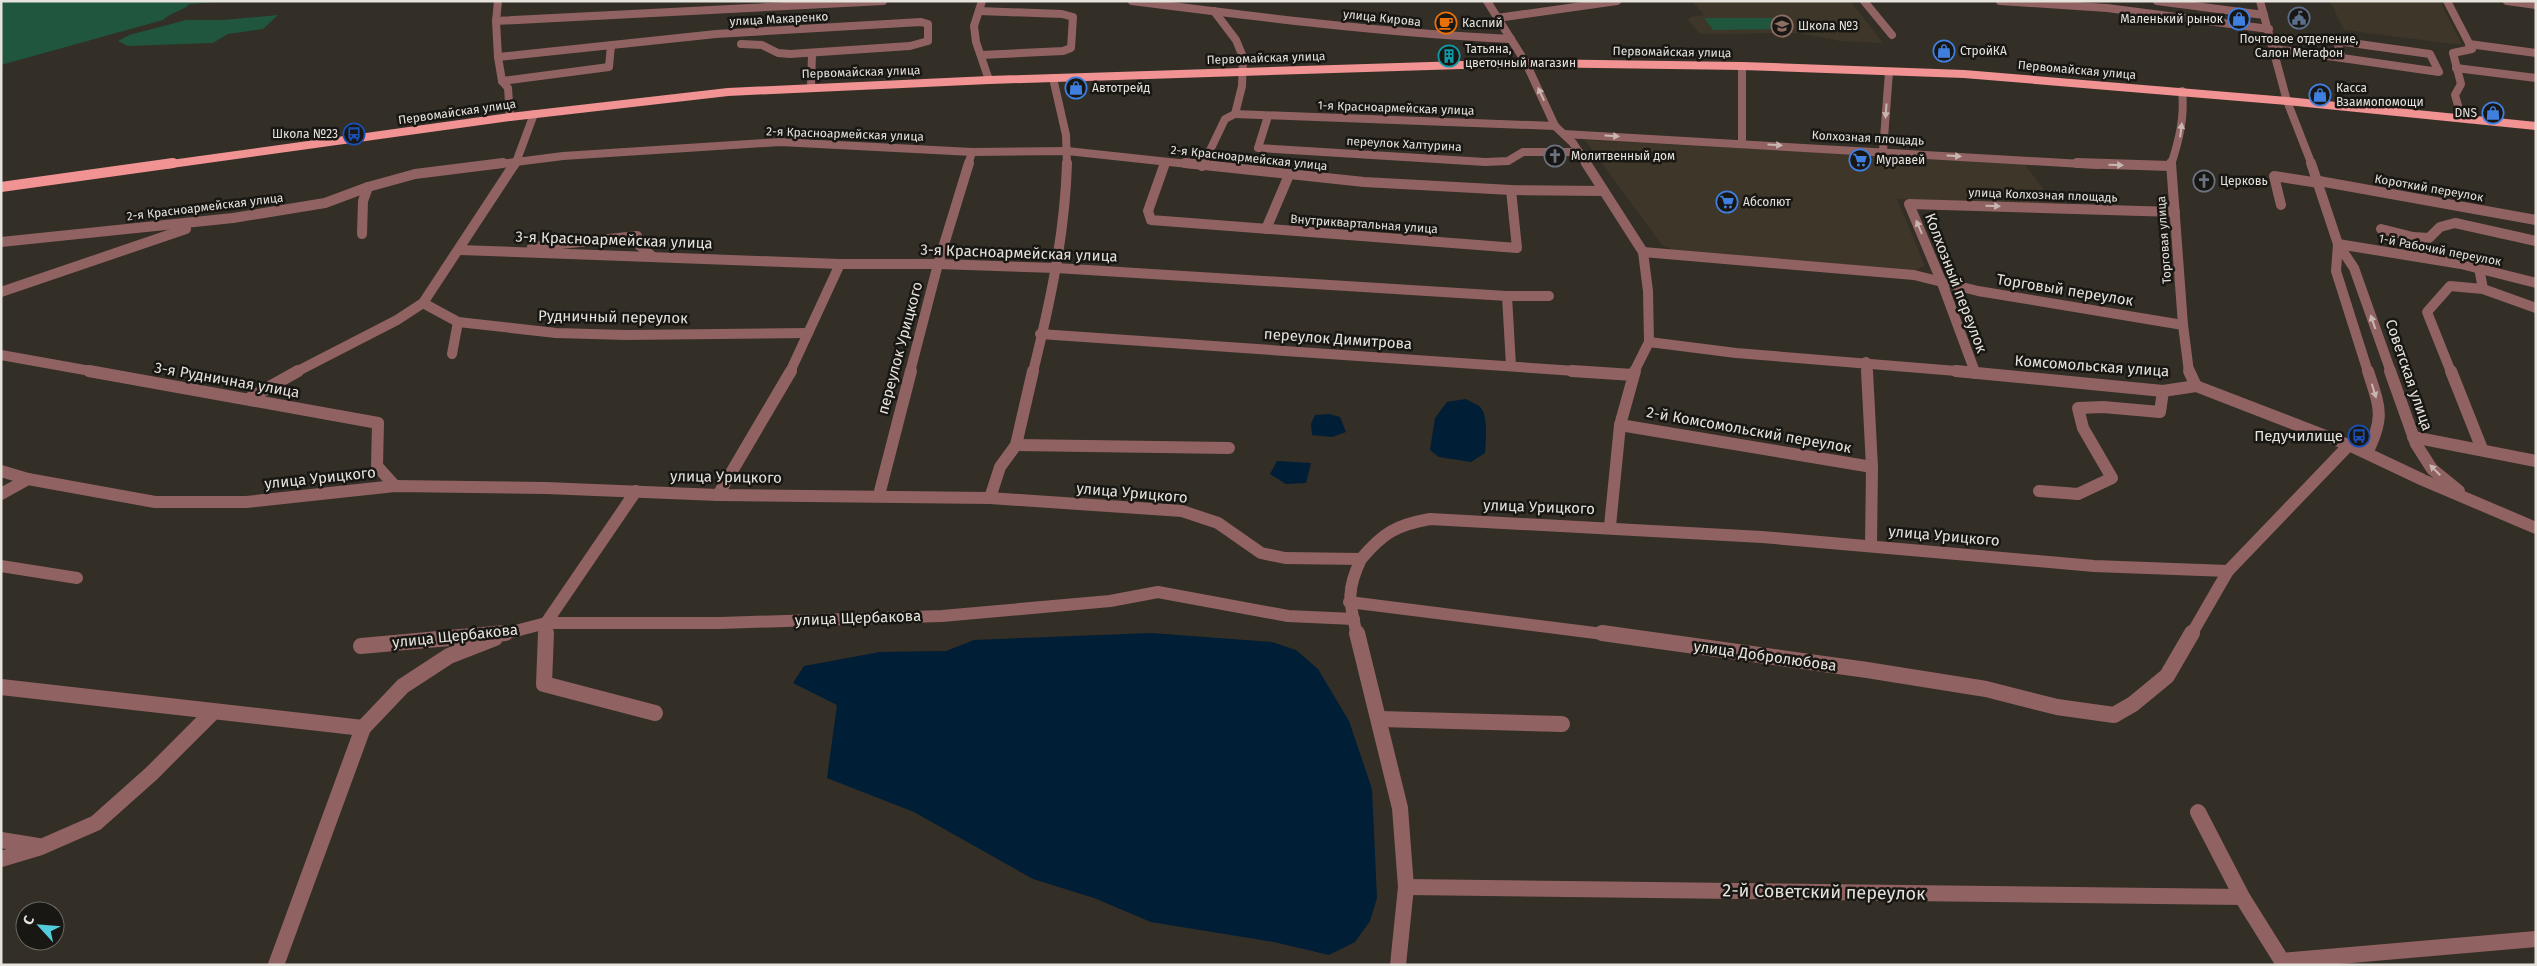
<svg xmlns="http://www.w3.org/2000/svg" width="2537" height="966" viewBox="0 0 2537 966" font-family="'Fira Sans',sans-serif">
<rect width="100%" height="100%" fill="#332e26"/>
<g fill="#3e3729">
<polygon points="1692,1 1850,1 1883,43 1840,41 1798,33 1700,34 1688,20 1691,17 1704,15"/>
<polygon points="2330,1 2435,1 2441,3 2462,45 2344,30"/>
<polygon points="1585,140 2024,163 2055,205 1897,199 1925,266 1916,270 1675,251 1662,245"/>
</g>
<g fill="#20553e">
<path d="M1 1H232L190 4C181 12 171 12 163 20L1 65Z"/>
<polygon points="278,15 263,29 228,34 213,43 128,46 118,41 129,35 186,20 222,20"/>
<polygon points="1704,18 1775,18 1785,29 1713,30"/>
</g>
<g fill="#001e36">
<path d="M1466 399C1470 402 1478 404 1481 408 1488 416 1486 443 1485 453L1471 462 1439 457 1430 450 1435 418 1447 402Z"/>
<polygon points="1329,414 1340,417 1346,432 1332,437 1312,435 1311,424 1315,415"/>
<polygon points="1277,461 1311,463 1306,483 1286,484 1270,474"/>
<polygon points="1151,633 1272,642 1296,650 1318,669 1349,721 1372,789 1377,898 1370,921 1355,942 1329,955 1274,942 1151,922 1094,898 1033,879 914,812 827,778 837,705 793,683 804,666 880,652 946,651 974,640"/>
</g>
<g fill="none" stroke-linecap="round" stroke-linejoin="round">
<g stroke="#906262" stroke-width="8">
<polyline points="498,1 496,21 498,57 502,81 508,88 510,117"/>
<polyline points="982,1 974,26 976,42 989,80"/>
<path d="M1132 1C1258 17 1384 33 1511 39"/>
<polyline points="1487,1 1526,63 1555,126 1573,143 1587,165"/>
<polyline points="1864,1 1892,35"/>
<polyline points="2000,1 2107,8 2269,29"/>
<polyline points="2157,1 2264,15"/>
<polyline points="2260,1 2287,101 2312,165"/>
<polyline points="2447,1 2472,49 2453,53 2461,84 2455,95 2459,109 2468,119"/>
<polyline points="2507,1 2536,5"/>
<polyline points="979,11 1062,14 1073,17 1071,48 1063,51 981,55"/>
<polyline points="1497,18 1617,1"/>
<polyline points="496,21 883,1"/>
<polygon points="2337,41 2430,54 2439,72 2342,58"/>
<polyline points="2469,44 2536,53"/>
<polyline points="2274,49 2342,58"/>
<polyline points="498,57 716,34 921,22 928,24 928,41 910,46 790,54 778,53 762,45 741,44"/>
<polyline points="1742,66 1742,144"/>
<polyline points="2456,68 2536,78"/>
<polyline points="1053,78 1066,135 1067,165"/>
<polyline points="502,81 609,67 611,45"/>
<polyline points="811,87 812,54"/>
<polyline points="1235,114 1555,126"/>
<polyline points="1268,116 1258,148 1485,162 1508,161 1523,152 1579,152"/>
<polyline points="1564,134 2099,165"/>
<polyline points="1883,151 1889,72"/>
<polyline points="492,165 563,156 780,142 972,152 1067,151 1197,165"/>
<polyline points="515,165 534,114"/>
<polyline points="968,165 972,152"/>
<polyline points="1164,165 1165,162"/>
<polyline points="1203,165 1225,119 1235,114 1242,86 1243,57 1236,40 1214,11"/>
<path d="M2171 165C2179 140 2185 117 2182 91"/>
</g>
<g stroke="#906262" stroke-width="10">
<polyline points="1165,163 1148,211 1151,220 1517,248 1511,190"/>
<polyline points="1185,163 1364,182 1511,190 1604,191"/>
<polyline points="1586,163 1643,252 1648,291 1649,342 1634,372"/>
<polyline points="2077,163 2170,166"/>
<polyline points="2171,163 2183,325 2189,372"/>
<polyline points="2311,163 2338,244 2354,268 2391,372"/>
<polyline points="1202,166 1203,163"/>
<polyline points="2319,181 2536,220"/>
<polyline points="2281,205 2274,176 2319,183"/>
<polyline points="1266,229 1289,175"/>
<polyline points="2381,229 2413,237 2429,238 2440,227 2455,223 2536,241"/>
<polyline points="362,234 363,201 368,187"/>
<polyline points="1,242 233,218 325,203 368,187 415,174 503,163"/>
<polyline points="2338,244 2336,271 2368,372"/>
<polyline points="2338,244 2461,264 2536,283"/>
<polyline points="532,247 637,236 640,246 651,255"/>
<polyline points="460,250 840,264 938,264 1056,268 1507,296 1511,366"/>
<polyline points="1643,252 1914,275 1978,291 2183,325"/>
<polyline points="2483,289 2536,308"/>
<polyline points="1,292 186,229"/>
<polyline points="1507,296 1549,296"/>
<polyline points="423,303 458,322 556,333 626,335 808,333"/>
<polyline points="1040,334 1590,372"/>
<polyline points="1649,342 1736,353 1969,372"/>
<polyline points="452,354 458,322"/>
<polyline points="1,355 96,372"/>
<polyline points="1866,362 1867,372"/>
<polyline points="296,372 397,320 423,303 515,163"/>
<polyline points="790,372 840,264"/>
<polyline points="910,372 938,264 969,163"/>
<path d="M1033 372C1050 303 1065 234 1067 163"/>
<polyline points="1975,372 1942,283 1909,204 2175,212"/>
<polyline points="2451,372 2427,312 2450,286 2483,289 2479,268"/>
</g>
<g stroke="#906262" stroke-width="12">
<polyline points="89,371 378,423 377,466 395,486"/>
<polyline points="1572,371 1633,375"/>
<polyline points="1867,371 1872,467 1871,546"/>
<polyline points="1956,371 2163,391 2196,386 2349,445 2423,480 2536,528"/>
<polyline points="1974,371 1975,373"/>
<polyline points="2189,371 2196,386"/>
<polyline points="2390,371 2416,444 2432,469 2459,491"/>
<polyline points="2451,371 2482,449"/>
<polyline points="250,398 298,371"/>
<polyline points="1620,425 1872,467"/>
<polyline points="2413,437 2536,461"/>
<polyline points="1016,445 1229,448"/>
<path d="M2367 453C2385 417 2380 408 2368 371"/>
<path d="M1 471 28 479 155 502H246L395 486 546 488 718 495 990 498 1182 511 1218 523 1261 553 1285 558 1361 559C1383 533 1396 525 1430 519L1762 537 2094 566 2228 571"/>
<polyline points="2039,491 2078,494 2112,478 2083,428 2078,408 2103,407 2160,412 2163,391"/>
<polyline points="1,494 28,479"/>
<polyline points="718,495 791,371"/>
<polyline points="879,495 911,371"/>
<polyline points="990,498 1000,467 1016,445 1033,371"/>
<polyline points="1610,526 1620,425 1635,371"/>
<polyline points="1,566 77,578"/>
<polyline points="1349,602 1611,635"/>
<polyline points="491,635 508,633 546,623 720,623 942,616 1110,601 1158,592 1288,616 1354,619"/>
<polyline points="546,635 546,623 636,491"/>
<path d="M1357 635C1349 601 1346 591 1361 559"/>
<polyline points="2191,635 2228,571 2349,445"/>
</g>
<g stroke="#906262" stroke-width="16">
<polyline points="546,633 544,684 655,713"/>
<polyline points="1357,633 1400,808 1406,887 1398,965"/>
<polyline points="1602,633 1867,670 1986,689 2057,707 2114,715 2133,704 2167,676 2192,633"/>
<polyline points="361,646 505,633"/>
<polyline points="1,687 363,728"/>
<polyline points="1380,719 1562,724"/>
<polyline points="2198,812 2242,897 2282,961"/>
<polyline points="1,840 38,846"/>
<polyline points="1,859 41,847 96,823 151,774 213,712"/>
<polyline points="1406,887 2242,897"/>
<polyline points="276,965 363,728 403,686 449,656 495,638"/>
<polyline points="2284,965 2282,961 2536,939"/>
</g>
<polyline stroke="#f19293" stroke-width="8" points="164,165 510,117 728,92 989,80 1526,63 1742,66 1964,74 2287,101 2536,126"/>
<polyline stroke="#f19293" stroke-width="10" points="1,187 173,163"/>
</g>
<defs><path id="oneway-solid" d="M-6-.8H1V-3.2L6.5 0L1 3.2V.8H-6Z" transform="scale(1.25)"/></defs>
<g fill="#c8b6b2">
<use href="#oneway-solid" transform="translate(1541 94) rotate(-115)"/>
<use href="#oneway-solid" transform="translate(1886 111) rotate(94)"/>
<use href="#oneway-solid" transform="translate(2181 130) rotate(-83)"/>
<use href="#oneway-solid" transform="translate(1612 136) rotate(3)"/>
<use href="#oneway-solid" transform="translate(1775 145) rotate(3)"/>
<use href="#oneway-solid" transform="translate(1954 156) rotate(4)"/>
<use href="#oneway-solid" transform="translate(2116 165) rotate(1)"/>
<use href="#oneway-solid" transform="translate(1993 206) rotate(2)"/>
<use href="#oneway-solid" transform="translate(1919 227) rotate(-113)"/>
<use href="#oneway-solid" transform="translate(2373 322) rotate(-109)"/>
<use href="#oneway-solid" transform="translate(2374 391) rotate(73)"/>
<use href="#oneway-solid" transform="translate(2435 470) rotate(-135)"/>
</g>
<defs>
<g id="civic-ring" transform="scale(1.125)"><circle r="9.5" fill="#191713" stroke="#5c6f8a" stroke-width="1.5"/><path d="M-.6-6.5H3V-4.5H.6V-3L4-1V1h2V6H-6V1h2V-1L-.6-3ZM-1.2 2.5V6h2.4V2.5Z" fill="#5c6f8a"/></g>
<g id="shop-ring" transform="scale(1.125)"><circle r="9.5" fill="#191713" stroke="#3f7fe0" stroke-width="1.5"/><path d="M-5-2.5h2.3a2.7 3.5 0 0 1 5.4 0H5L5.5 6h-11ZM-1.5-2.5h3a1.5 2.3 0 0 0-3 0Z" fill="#3f7fe0"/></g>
<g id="cafe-ring" transform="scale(1.125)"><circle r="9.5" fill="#191713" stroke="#e8710a" stroke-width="1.5"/><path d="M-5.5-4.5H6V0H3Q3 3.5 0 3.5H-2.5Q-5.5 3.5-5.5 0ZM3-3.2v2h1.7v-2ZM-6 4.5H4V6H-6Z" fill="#e8710a"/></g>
<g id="school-ring" transform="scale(1.125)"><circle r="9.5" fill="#191713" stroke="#8d6e63" stroke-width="1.5"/><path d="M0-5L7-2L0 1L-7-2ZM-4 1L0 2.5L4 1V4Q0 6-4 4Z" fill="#8d6e63"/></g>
<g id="building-ring" transform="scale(1.125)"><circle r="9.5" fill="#191713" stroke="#0f9aa8" stroke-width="1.5"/><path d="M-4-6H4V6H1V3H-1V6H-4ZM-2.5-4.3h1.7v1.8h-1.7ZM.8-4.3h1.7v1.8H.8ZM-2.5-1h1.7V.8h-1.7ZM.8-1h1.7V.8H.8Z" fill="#0f9aa8"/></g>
<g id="bus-ring" transform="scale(1.125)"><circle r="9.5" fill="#191713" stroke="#1a4fb4" stroke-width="1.5"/><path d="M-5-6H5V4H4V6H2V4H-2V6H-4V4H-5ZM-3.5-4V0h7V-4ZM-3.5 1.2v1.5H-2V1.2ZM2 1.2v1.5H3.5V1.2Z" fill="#1a4fb4"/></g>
<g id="church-ring" transform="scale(1.125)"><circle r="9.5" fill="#191713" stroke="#6b7280" stroke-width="1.5"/><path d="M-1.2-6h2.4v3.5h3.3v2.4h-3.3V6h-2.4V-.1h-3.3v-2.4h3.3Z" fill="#6b7280"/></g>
<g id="supermarket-ring" transform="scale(1.125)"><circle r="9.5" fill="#191713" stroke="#3f7fe0" stroke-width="1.5"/><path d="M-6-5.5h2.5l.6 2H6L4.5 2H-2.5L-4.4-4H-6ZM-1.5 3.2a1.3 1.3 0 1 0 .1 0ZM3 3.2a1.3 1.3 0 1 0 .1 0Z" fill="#3f7fe0"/></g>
</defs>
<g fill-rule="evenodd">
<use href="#civic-ring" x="2299" y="18"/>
<use href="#shop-ring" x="2239" y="19"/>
<use href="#cafe-ring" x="1446" y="23"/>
<use href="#school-ring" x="1782" y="26"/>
<use href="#shop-ring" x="1944" y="51"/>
<use href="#building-ring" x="1449" y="56"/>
<use href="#shop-ring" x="1076" y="88"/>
<use href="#shop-ring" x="2320" y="95"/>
<use href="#shop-ring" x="2493" y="113"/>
<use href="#bus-ring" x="354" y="134"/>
<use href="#church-ring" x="1555" y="156"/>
<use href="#supermarket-ring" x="1860" y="160"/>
<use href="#church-ring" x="2204" y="181"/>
<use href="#supermarket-ring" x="1727" y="202"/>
<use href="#bus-ring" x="2359" y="436"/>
</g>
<g text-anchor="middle" stroke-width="5" stroke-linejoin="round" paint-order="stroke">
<g font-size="12" fill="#e6e3dd" stroke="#191713">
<text transform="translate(1382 18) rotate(6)" y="4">улица Кирова</text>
<text transform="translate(779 19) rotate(-3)" y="4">улица Макаренко</text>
<text transform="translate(1672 52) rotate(1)" y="4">Первомайская улица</text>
<text transform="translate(1266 58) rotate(-2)" y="4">Первомайская улица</text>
<text transform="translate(2077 70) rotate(5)" y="4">Первомайская улица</text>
<text transform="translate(861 72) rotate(-2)" y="4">Первомайская улица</text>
<text transform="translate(1396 108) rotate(2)" y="4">1-я Красноармейская улица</text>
<text transform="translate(457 112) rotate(-8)" y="4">Первомайская улица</text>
<text transform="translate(845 134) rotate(2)" y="4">2-я Красноармейская улица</text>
<text transform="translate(1868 138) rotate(3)" y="4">Колхозная площадь</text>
<text transform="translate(1404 144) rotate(3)" y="4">переулок Халтурина</text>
<text transform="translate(1249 158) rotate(6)" y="4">2-я Красноармейская улица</text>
<text transform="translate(2429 188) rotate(10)" y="4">Короткий переулок</text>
<text transform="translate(2043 195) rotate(2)" y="4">улица Колхозная площадь</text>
<text transform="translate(205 207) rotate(-7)" y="4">2-я Красноармейская улица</text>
<text transform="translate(1364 224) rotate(4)" y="4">Внутриквартальная улица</text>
<text transform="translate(2164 240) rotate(-94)" y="4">Торговая улица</text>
<text transform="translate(2440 250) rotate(11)" y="4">1-й Рабочий переулок</text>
</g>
<g font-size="12" fill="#e6e3dd" stroke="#191713" text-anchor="start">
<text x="2223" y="23" text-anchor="end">Маленький рынок</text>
<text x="1462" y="27">Каспий</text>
<text x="1798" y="30">Школа №3</text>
<text x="2299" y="43" text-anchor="middle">Почтовое отделение,<tspan x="2299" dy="14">Салон Мегафон</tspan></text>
<text x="1465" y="53">Татьяна,<tspan x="1465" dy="14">цветочный магазин</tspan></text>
<text x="1960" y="55">СтройКА</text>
<text x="1092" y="92">Автотрейд</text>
<text x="2336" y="92">Касса<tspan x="2336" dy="14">Взаимопомощи</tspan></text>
<text x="2477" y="117" text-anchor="end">DNS</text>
<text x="338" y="138" text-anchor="end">Школа №23</text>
<text x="1571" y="160">Молитвенный дом</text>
<text x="1876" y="164">Муравей</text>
<text x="2220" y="185">Церковь</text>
<text x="1743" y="206">Абсолют</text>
</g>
<g font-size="15" fill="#e6e3dd" stroke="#191713">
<text transform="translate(614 240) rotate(2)" y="5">3-я Красноармейская улица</text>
<text transform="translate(1019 253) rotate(2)" y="5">3-я Красноармейская улица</text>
<text transform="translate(1956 283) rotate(69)" y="5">Колхозный переулок</text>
<text transform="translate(2065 290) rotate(9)" y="5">Торговый переулок</text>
<text transform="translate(613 317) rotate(1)" y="5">Рудничный переулок</text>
<text transform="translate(1338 339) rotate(4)" y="5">переулок Димитрова</text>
<text transform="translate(900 348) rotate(-75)" y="5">переулок Урицкого</text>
<text transform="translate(2092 366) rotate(4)" y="5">Комсомольская улица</text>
<text transform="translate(2409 375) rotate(71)" y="5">Советская улица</text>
<text transform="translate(227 380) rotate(10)" y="5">3-я Рудничная улица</text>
<text transform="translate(1749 430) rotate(10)" y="5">2-й Комсомольский переулок</text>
<text transform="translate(726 477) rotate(1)" y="5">улица Урицкого</text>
<text transform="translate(320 478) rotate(-6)" y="5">улица Урицкого</text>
<text transform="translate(1132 493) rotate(5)" y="5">улица Урицкого</text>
<text transform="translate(1539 507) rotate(2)" y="5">улица Урицкого</text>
<text transform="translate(1944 536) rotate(5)" y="5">улица Урицкого</text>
<text transform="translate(858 618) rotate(-2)" y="5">улица Щербакова</text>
<text transform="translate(455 636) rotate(-6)" y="5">улица Щербакова</text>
<text transform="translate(1765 656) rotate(8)" y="5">улица Добролюбова</text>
</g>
<g font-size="15" fill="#e6e3dd" stroke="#191713" text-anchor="end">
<text x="2343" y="441">Педучилище</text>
</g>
<g font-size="18" fill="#e6e3dd" stroke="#191713">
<text transform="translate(1824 892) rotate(1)" y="6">2-й Советский переулок</text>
</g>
</g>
<rect width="2537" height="966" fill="none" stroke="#e6e3dd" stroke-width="5"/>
<g transform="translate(40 926) rotate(296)"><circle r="24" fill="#191713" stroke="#6b6964"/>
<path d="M0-4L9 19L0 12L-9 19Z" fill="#52cbda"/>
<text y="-8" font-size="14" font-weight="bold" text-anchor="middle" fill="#e6e3dd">С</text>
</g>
</svg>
